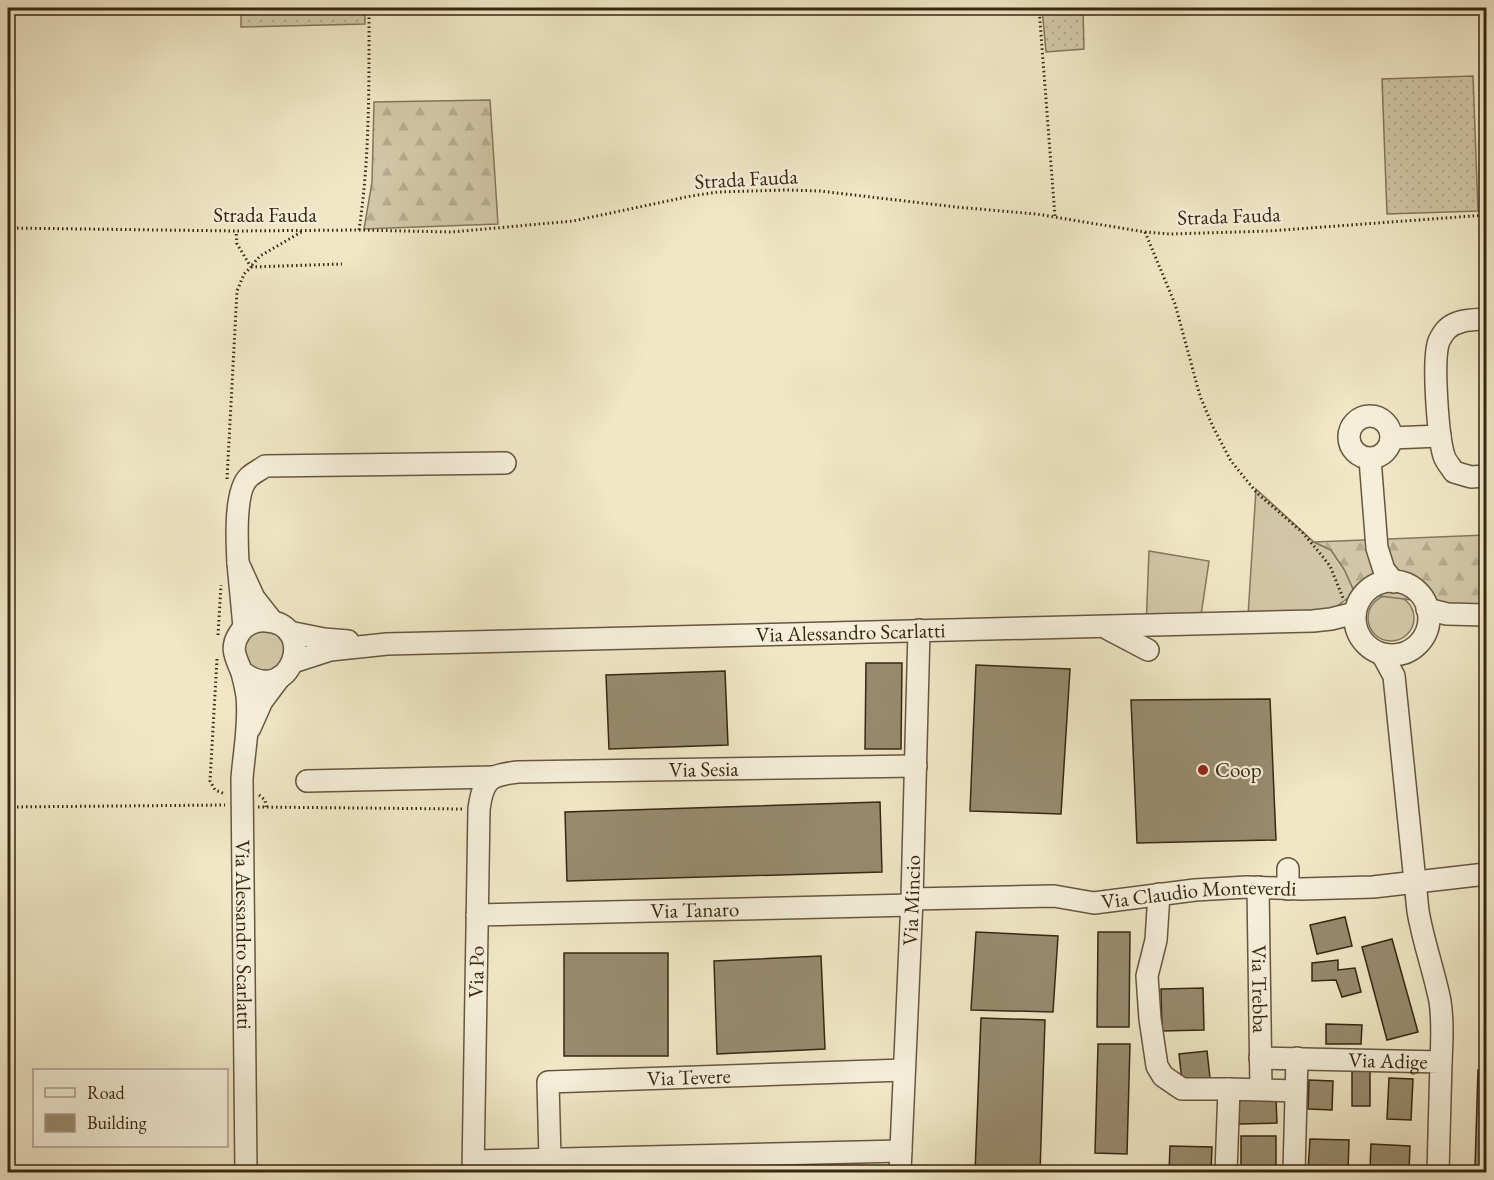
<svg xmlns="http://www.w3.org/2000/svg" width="1494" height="1180" viewBox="0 0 1494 1180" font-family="'EB Garamond',serif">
<defs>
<pattern id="forest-firs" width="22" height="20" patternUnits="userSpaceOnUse" patternTransform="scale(1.5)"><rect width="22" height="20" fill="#d1c6a7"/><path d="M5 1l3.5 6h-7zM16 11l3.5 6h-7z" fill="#b4aa8f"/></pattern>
<pattern id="garden-dots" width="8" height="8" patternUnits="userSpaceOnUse" patternTransform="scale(1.5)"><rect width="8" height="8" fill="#d1c6a7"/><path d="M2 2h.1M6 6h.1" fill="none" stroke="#b4aa8f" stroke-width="1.8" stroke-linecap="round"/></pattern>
</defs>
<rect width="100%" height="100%" fill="#f0e7c6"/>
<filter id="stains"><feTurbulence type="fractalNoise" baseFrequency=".00333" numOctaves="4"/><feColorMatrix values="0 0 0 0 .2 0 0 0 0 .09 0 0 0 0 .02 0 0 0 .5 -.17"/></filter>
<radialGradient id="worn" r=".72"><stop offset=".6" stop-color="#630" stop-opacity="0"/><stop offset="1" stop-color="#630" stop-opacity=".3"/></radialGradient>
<g fill="#d1c6a7" stroke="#84765c" stroke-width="1.5">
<polygon points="1256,489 1314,542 1331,550 1344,569 1355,593 1330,611 1248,616"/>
<polygon points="1149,551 1209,561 1199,629 1146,628"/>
<circle cx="1391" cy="618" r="23"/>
<polygon points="269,626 288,642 279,671 248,669 242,639 247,633"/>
</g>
<g fill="url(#forest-firs)" stroke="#84765c" stroke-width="1.5">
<polygon points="490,100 498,224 364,229 372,182 374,102"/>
<polygon points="1486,535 1486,609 1355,593 1344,569 1331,550 1314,542"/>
</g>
<g fill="url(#garden-dots)" stroke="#84765c" stroke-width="1.5">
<polygon points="241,8 365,8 365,24 241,27"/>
<polygon points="1042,8 1083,8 1084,49 1046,52"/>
<polygon points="1473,76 1478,211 1387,214 1382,79"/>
</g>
<g fill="#988b70" stroke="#382712" stroke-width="1.5">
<polygon points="866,663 902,663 901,749 865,749"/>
<polygon points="976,665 1070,669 1061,814 970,811"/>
<polygon points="725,671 728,745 609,749 606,675"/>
<polygon points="1270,699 1276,840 1137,843 1131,700"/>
<polygon points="880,802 882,872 567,881 565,812"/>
<polygon points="1345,917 1352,946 1317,954 1310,925"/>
<polygon points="976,932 1058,936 1053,1012 971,1010"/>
<polygon points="1098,932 1130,932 1129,1027 1097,1027"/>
<polygon points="1392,939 1418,1032 1387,1040 1362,947"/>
<rect x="564" y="953" width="104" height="103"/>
<polygon points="821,956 825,1049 717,1054 714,961"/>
<polygon points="1338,960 1338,970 1355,968 1361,992 1342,997 1336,980 1312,981 1312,963"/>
<polygon points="1203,988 1204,1030 1162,1031 1161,989"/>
<polygon points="981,1018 1045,1020 1040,1172 975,1172"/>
<polygon points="1326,1024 1362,1025 1361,1044 1326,1044"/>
<polygon points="1098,1044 1130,1044 1127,1154 1095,1153"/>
<polygon points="1207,1051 1210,1078 1182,1081 1179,1054"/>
<polygon points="1478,1070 1486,1070 1486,1167 1475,1167"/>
<rect x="1352" y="1071" width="18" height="35"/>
<polygon points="1389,1078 1413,1079 1411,1120 1387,1119"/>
<polygon points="1309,1080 1333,1081 1332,1110 1308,1109"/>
<polygon points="1276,1099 1277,1123 1239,1124 1238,1100"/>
<rect x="1241" y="1136" width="35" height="36"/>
<polygon points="1310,1139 1349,1140 1348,1171 1308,1170"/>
<polygon points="1371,1144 1410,1146 1409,1171 1370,1169"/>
<polygon points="1170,1146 1212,1147 1211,1172 1169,1172"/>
</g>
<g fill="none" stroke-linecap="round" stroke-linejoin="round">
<g stroke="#66573f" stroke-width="24">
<g id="minor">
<path d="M1486 319C1473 320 1458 319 1447 329 1444 332 1441 337 1439 341 1432 359 1438 437 1444 456 1446 462 1451 467 1454 472L1471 477 1486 476"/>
<circle cx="1370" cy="437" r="21"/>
<polyline points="1391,438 1440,436"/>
<polyline points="1370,459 1377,548 1384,570 1394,582"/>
<path d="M238 563C237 543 234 491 249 477 253 473 260 470 265 466L505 463"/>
<circle cx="1392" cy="618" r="37"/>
<polyline points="1427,609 1447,614 1486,615"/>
<polyline points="244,627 238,563 254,598 272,621"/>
<polyline points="1108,629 1148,650"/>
<polyline points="289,632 324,639 348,641"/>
<path d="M1382 654 1394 676 1418 911C1423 941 1434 971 1440 1001 1443 1021 1442 1041 1441 1062"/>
<path id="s1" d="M293 662 330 650 387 644 1313 621 1331 619 1355 613"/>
<path id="s2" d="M242 672C291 709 319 624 266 621 255 620 244 625 239 634 229 649 237 659 242 673 244 680 246 689 247 696 250 723 244 751 242 779L246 1172"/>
<polyline points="250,728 262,701 280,677"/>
<polyline points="307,781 493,777"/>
<path id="s3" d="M1258 887 1261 1089"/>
<polyline points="1288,889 1288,869"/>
<polyline points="1159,894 1156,940 1147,976 1150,1019 1157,1066 1163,1076 1182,1089 1229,1089"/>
<path id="s4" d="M912 899 1054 896 1094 903 1195 890 1247 887 1301 889 1373 887 1486 874"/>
<path id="s5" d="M477 915 912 905"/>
<path id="s6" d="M1260 1058 1441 1062 1438 1172"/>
<path id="s7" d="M550 1159 548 1082 904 1070"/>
<polyline points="474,1161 901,1151"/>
<path id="s8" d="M473 1172 479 809C483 780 489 775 518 772L916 766"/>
<path id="s9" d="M900 1172 912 899 919 630"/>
<polyline points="1226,1172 1229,1089 1296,1091"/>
<polyline points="1294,1172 1297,1058"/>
</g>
</g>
<g stroke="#382712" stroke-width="3" stroke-dasharray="1.5 3" stroke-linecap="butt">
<polyline points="1039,8 1055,217"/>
<polyline points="8,228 236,231 359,230 452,232 573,221 691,196 718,192 786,190 820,191 956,207 1036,214 1145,232 1170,234 1269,231 1486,215"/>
<path d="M359 230C370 156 369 82 369 8"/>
<polyline points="1145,232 1175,304 1200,396 1213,427 1231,461 1257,493 1302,532 1319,552 1330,566 1343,598"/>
<polyline points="252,265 260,256 303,231"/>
<polyline points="251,267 342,264"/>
<polyline points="227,479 237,291 244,274 251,267 237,244 236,231"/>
<polyline points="218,635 221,585"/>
<polyline points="217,659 210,781 215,790 225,794"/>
<polyline points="259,795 265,800 266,807"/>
<polyline points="8,807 225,805"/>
<polyline points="258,807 462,809"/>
</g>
<use href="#minor" stroke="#f5efda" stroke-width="21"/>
</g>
<circle fill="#8f2418" stroke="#f5efda" stroke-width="2" cx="1203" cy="770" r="6"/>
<g text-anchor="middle" stroke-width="4.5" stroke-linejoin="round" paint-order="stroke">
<g font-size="21" fill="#382712" stroke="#f5efda">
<text transform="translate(746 179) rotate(-3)" y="7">Strada Fauda</text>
<text x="265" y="222">Strada Fauda</text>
<text transform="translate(1229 216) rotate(-2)" y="7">Strada Fauda</text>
<text dy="7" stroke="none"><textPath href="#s1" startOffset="560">Via Alessandro Scarlatti</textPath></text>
<text dy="7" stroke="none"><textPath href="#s8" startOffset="610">Via Sesia</textPath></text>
<text dy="7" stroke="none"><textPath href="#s4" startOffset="288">Via Claudio Monteverdi</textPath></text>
<text dy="7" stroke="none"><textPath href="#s9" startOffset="272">Via Mincio</textPath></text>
<text dy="7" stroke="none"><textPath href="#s5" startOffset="218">Via Tanaro</textPath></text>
<text dy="7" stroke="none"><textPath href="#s2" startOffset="454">Via Alessandro Scarlatti</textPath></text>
<text dy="7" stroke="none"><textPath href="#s8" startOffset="200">Via Po</textPath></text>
<text dy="7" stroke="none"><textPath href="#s3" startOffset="102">Via Trebba</textPath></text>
<text dy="7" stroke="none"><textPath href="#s6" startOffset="128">Via Adige</textPath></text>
<text dy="7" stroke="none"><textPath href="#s7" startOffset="218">Via Tevere</textPath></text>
</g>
<g font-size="21" fill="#382712" stroke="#f5efda" text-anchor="start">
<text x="1215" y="777">Coop</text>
</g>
</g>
<rect width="1494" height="1180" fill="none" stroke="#f0e7c6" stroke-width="30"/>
<rect x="9" y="9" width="1476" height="1162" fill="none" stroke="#382712" stroke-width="3"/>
<rect x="15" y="15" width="1464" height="1150" fill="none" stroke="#382712" stroke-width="1.5"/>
<rect x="33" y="1069" width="195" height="78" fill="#f5efda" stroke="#a99f8a" stroke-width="1.5"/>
<rect x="45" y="1088" width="30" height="9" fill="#f5efda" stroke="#a99f8a" stroke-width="1.5"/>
<text x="87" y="1099" font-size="18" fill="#382712">Road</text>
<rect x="45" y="1114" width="30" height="18" fill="#988b70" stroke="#a99f8a" stroke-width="1.5"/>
<text x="87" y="1129" font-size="18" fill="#382712">Building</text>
<rect width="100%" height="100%" filter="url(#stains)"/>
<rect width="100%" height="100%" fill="url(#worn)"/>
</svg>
